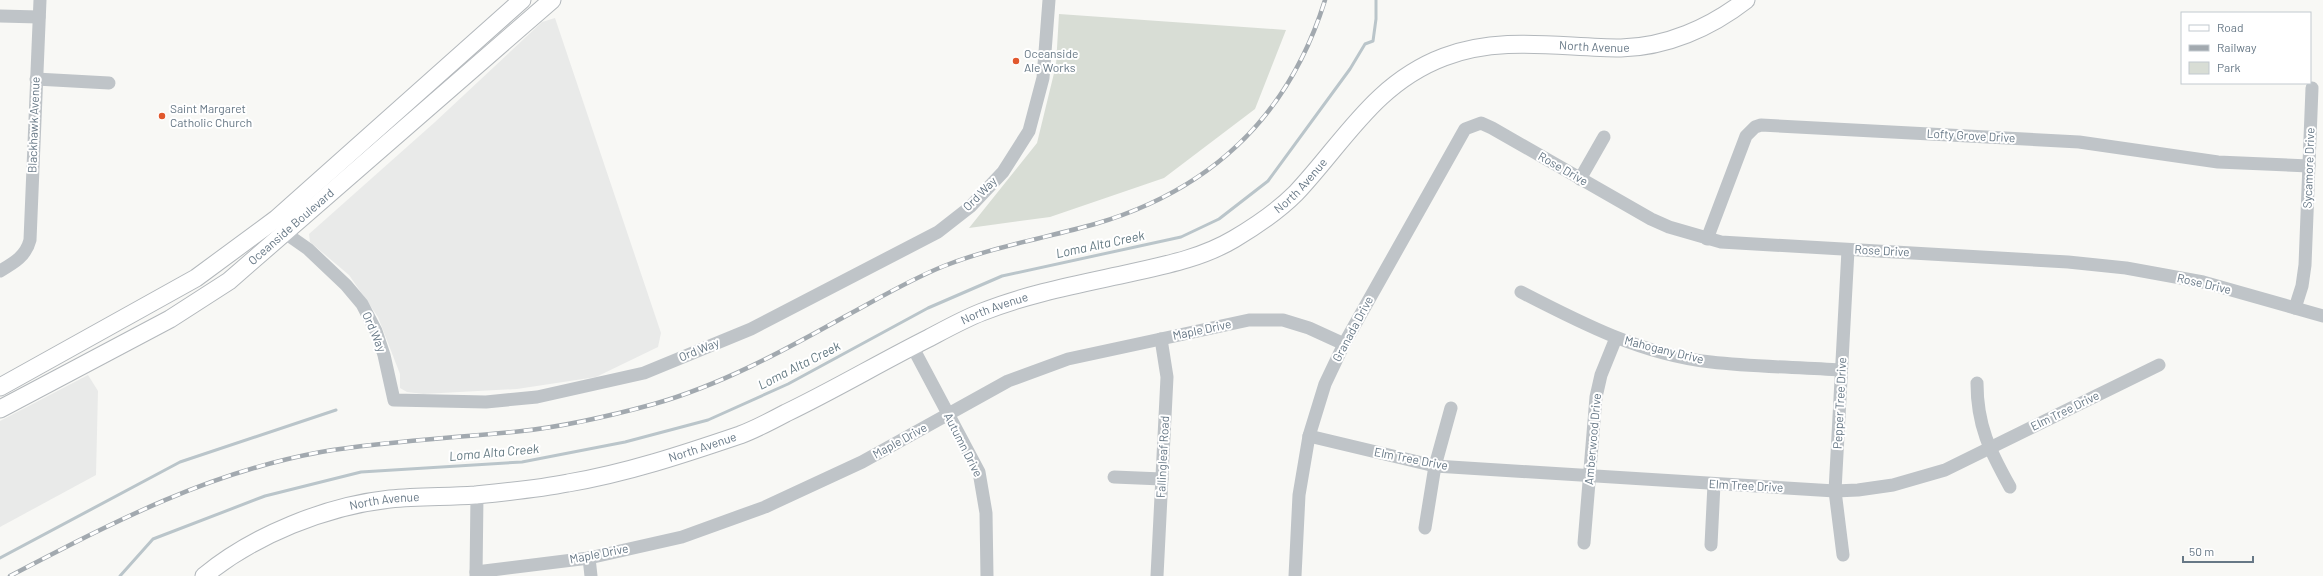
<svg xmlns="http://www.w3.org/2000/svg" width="2323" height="576" viewBox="0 0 2323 576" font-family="Barlow,sans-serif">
<rect width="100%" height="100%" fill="#f8f8f5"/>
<g fill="#e9eae9">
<polygon points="555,18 661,333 658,347 596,377 517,389 423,394 407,392 400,388 400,374 378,317 349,275 310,242 309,234 435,122 542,22"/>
<polygon points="88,375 98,391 96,475 0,527 0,421"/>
</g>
<polygon fill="#d8ddd5" points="1059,14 1286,30 1255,109 1164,178 1050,217 969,228 1037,143 1056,65"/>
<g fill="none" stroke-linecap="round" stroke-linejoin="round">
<g stroke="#bac5ca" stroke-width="3">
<polyline points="0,558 180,462 336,410"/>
<polyline points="120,576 153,539 265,496 361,472 522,462 625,442 708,420 788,384 928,308 1002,276 1181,237 1219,219 1268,181 1350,69 1365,44 1373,41 1376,19 1376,0"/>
</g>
<g stroke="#b3b8bc" stroke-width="19">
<g id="major">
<polyline points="0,387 196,278 276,219 522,0"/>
<path id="s1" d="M0 409 170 319 229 281 552 0"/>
<path id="s2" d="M204 576C254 535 326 506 390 499 419 496 447 497 475 495 506 492 538 489 568 483 627 473 684 454 740 435 756 429 771 421 786 413 834 390 881 362 929 338 946 329 964 319 982 312 1030 293 1080 284 1130 273 1166 265 1202 258 1234 239 1256 226 1278 211 1296 193 1344 142 1375 83 1444 57 1502 35 1561 48 1621 48 1666 47 1710 28 1746 0"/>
</g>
</g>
<g stroke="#bfc4c8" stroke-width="13">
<polyline points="0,16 39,17"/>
<polyline points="36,79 109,83"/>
<polyline points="1580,179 1604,137"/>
<polyline points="278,228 308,249 346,285 362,304 376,331 384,355 394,400 486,402 537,397 644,373 751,329 938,232 970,207 1003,172 1029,131 1043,78 1049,0"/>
<polyline points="1707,239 1746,136 1755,127 1761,125 2079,142 2218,162 2309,166"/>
<path d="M0 271C14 263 26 256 30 240L40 0"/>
<path d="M1521 292C1581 323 1643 355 1711 362 1754 367 1798 367 1841 370"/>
<polyline points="2295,308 2302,286 2305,265 2312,88"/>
<polyline points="912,346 979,472 986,513 987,576"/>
<path d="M1977 383C1977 426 1990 451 2010 487"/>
<polyline points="1309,436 1435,466 1835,491 1858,490 1893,485 1945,470 2159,365"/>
<polyline points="1114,477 1162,479"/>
<polyline points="1425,528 1435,466 1451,408"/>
<polyline points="1584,543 1596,397 1601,375 1616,338"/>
<polyline points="1711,545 1714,484"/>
<polyline points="1843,555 1835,491 1848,250"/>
<polyline points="589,558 591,576"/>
<polyline points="476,572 589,558 682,537 765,507 862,462 1008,381 1068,359 1249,320 1283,320 1309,328 1344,344"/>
<polyline points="476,576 477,495"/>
<polyline points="1157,576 1167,377 1161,339"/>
<polyline points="1295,576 1299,495 1309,436 1325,384 1344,344 1465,129 1481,123 1492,128 1651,219 1669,227 1721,242 2068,262 2126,268 2203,282 2323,316"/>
</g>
<use href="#major" stroke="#fff" stroke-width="17"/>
<g stroke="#a2a9af" stroke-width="4.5">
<path id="rail" d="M10 576C112 523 206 473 321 452 387 441 455 438 522 431 567 426 610 416 654 404 721 385 783 351 844 317 876 300 909 280 944 266 992 247 1045 238 1095 224 1211 190 1289 116 1325 0"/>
</g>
<use href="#rail" stroke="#fff" stroke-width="3" stroke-dasharray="9" stroke-linecap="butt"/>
</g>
<g fill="#e1582d" stroke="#fff" stroke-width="1.5">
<circle cx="1016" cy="61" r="4"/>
<circle cx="162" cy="116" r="4"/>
</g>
<g text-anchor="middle" stroke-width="4" stroke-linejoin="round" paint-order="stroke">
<g font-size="12" fill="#677886" stroke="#fff">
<text dy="4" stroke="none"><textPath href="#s2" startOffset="1529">North Avenue</textPath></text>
<text transform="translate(34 125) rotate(-88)" y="4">Blackhawk Avenue</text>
<text transform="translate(1971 136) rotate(3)" y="4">Lofty Grove Drive</text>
<text transform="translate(2309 168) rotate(-88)" y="4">Sycamore Drive</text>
<text transform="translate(1563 169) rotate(30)" y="4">Rose Drive</text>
<text dy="4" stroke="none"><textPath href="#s2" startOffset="1182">North Avenue</textPath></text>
<text transform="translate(980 194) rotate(-45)" y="4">Ord Way</text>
<text dy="4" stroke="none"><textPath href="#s1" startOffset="345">Oceanside Boulevard</textPath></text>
<text transform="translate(1882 251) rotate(3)" y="4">Rose Drive</text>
<text transform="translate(2204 284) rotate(13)" y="4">Rose Drive</text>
<text dy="4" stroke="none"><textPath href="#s2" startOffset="846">North Avenue</textPath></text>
<text transform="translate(1353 329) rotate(-62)" y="4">Granada Drive</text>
<text transform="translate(1202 330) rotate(-12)" y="4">Maple Drive</text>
<text transform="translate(374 332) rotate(67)" y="4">Ord Way</text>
<text transform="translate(699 350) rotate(-22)" y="4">Ord Way</text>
<text transform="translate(1664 350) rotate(14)" y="4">Mahogany Drive</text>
<text transform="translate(1840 403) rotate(-87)" y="4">Pepper Tree Drive</text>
<text transform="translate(2065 411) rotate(-26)" y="4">Elm Tree Drive</text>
<text transform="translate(1593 439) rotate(-85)" y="4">Amberwood Drive</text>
<text transform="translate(900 441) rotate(-29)" y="4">Maple Drive</text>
<text transform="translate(963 445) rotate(63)" y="4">Autumn Drive</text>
<text dy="4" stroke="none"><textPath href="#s2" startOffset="522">North Avenue</textPath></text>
<text transform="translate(1163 457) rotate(-87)" y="4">Fallingleaf Road</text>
<text transform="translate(1411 459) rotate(11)" y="4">Elm Tree Drive</text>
<text transform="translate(1746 486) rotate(3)" y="4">Elm Tree Drive</text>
<text dy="4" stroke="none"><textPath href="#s2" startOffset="198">North Avenue</textPath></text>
<text transform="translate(599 554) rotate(-11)" y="4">Maple Drive</text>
</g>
<g font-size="12" fill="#677886" stroke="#fff" text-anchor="start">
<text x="1024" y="58">Oceanside<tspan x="1024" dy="14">Ale Works</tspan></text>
<text x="170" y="113">Saint Margaret<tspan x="170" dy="14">Catholic Church</tspan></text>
</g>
<g font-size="13" font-style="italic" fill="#637982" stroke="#fff">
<text transform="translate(1100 244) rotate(-12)" y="5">Loma Alta Creek</text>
<text transform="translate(799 365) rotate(-27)" y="5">Loma Alta Creek</text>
<text transform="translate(494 452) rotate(-5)" y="5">Loma Alta Creek</text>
</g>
</g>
<rect x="2181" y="12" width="130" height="72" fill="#ffffff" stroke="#c2c9cf"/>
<rect x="2189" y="25" width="20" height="6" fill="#ffffff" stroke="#c2c9cf"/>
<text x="2217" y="32" font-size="12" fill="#677886">Road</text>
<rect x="2189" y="45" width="20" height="6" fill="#a2a9af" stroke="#c2c9cf"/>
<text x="2217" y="52" font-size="12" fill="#677886">Railway</text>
<rect x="2189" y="62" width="20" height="12" fill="#d8ddd5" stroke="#c2c9cf"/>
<text x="2217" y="72" font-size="12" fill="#677886">Park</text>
<path d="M2183 556v6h70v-6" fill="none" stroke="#677886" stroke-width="2"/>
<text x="2189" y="556" font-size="12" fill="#677886" stroke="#ffffff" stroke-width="3" paint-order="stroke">50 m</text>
</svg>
